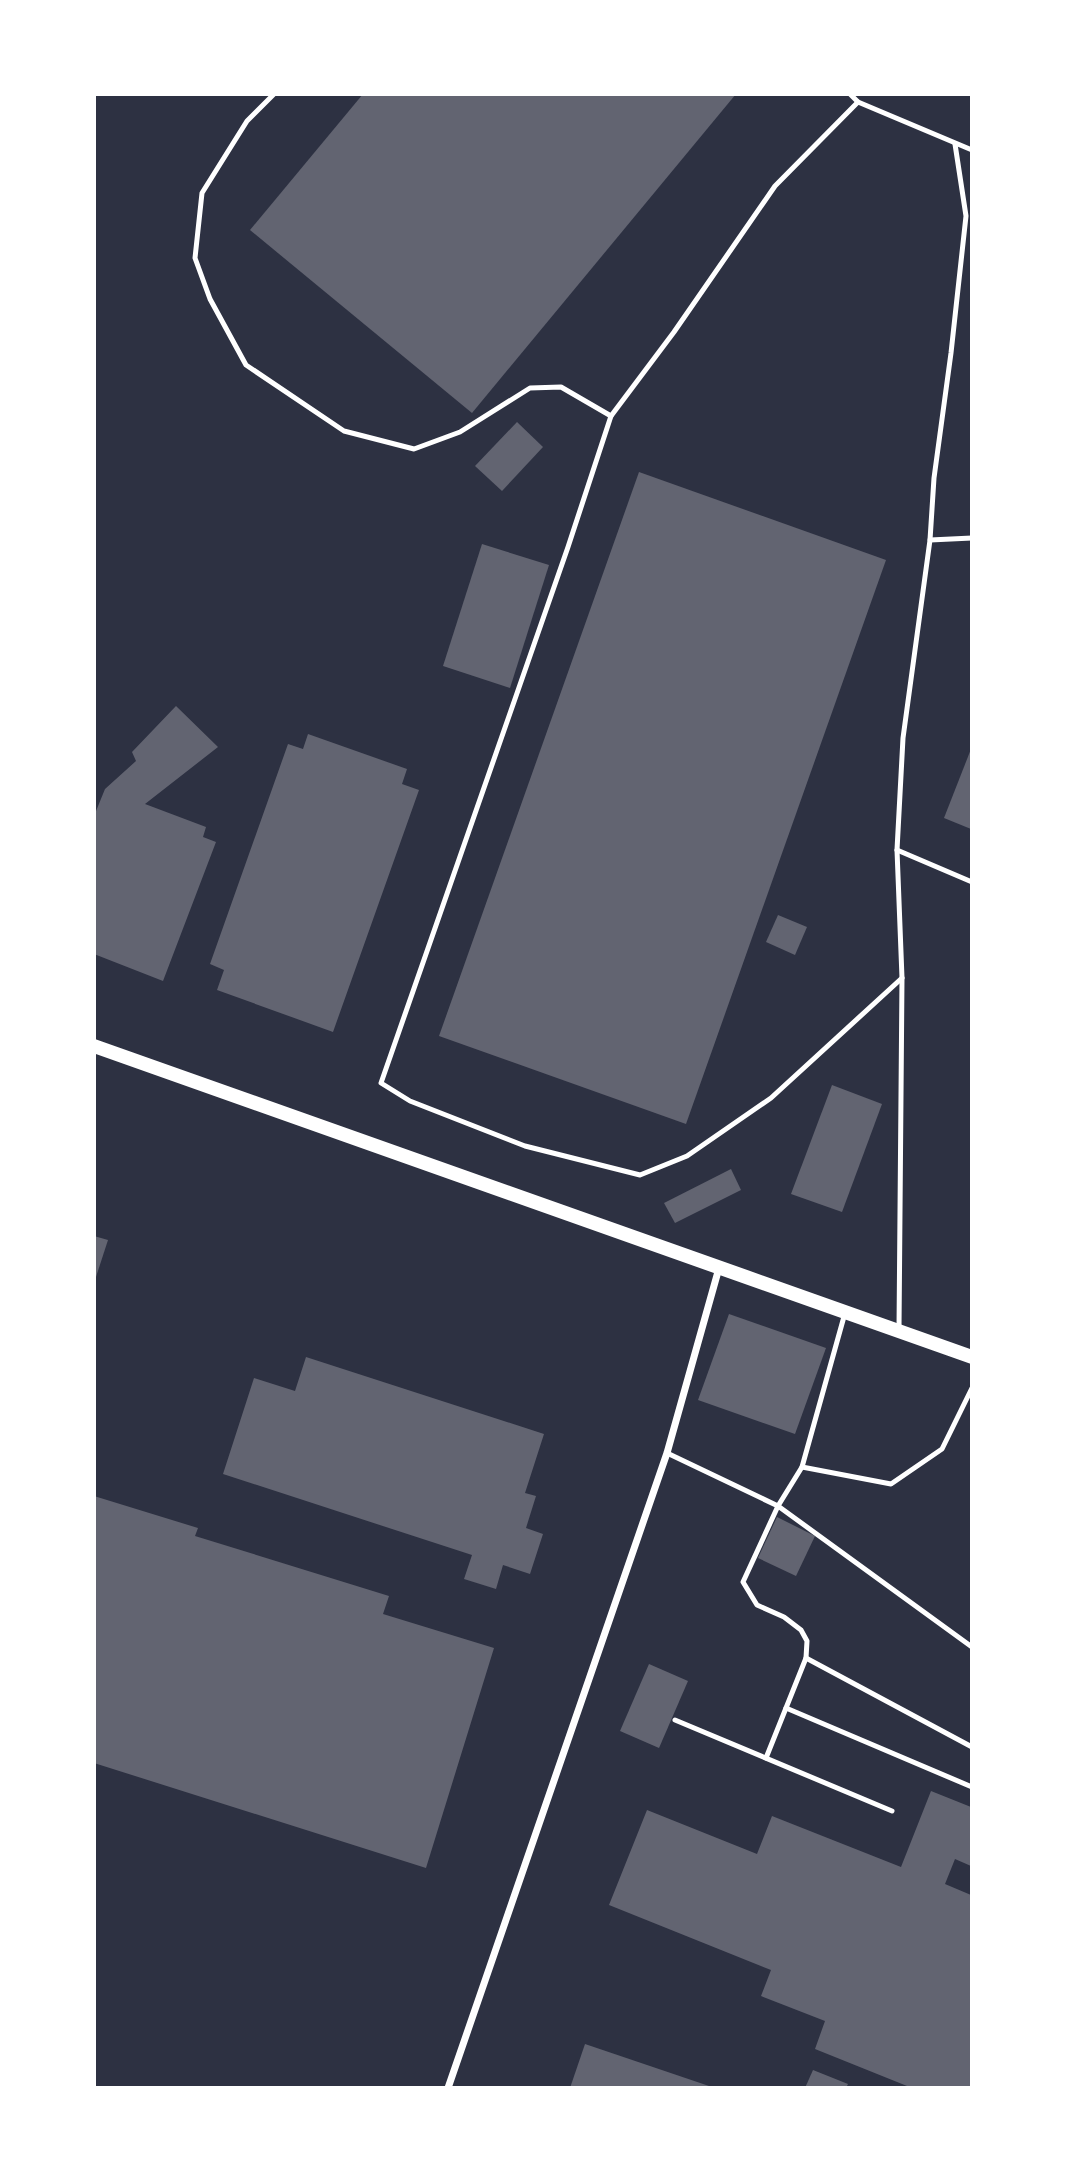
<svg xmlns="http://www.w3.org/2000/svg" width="1066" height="2182" viewBox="0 0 1066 2182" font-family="'Noto Serif',serif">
<rect width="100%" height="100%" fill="#2d3142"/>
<g fill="#626471">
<polygon points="363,94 736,94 472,413 250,230"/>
<polygon points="517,422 543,447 502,491 475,466"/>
<polygon points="639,472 886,560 686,1124 439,1036"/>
<polygon points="482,544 549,565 510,688 443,666"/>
<polygon points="176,706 218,747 145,804 206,827 203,837 216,842 163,981 94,954 94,816 105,789 136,761 132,752"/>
<polygon points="308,734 407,769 402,784 419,790 333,1032 217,990 224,970 210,964 288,744 303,749"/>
<polygon points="971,749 971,829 944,818"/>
<polygon points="778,915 807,927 795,955 766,942"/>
<polygon points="832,1085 882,1104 842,1212 791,1194"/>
<polygon points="731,1169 741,1190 675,1223 664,1203"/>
<polygon points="94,1236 108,1240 95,1280 94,1280"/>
<polygon points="729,1314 826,1348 795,1434 698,1400"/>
<polygon points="306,1357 544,1434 525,1493 536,1496 526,1528 543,1534 530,1574 503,1565 496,1589 464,1579 472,1555 223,1474 254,1378 295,1391"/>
<polygon points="94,1496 198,1528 195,1536 389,1596 383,1614 494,1648 426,1868 94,1763"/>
<polygon points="777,1517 815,1536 796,1576 758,1558"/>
<polygon points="649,1664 688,1681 659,1748 620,1731"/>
<polygon points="931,1791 971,1807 971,1866 955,1859 945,1884 971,1895 971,2088 912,2088 815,2049 825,2021 761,1996 771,1970 609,1905 647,1810 757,1854 772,1816 901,1867"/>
<polygon points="585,2044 712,2087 712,2088 570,2088"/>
<polygon points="813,2070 848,2084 846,2088 805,2088"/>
</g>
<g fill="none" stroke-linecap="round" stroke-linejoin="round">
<g stroke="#fff" stroke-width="5">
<polyline points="274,94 247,121 202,193 195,258 210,299 246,365 344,431 414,449 460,432 530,388 561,387 611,416"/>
<polyline points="850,94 858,102 972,150"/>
<polyline points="858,102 775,186 674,332 611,416 568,547 381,1083 410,1101 525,1146 640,1175 687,1156 771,1098 902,978"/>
<polyline points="930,540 972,538"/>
<polyline points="897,850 972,882"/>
<polyline points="899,1329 902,978 897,850 903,738 930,540 934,478 951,353 966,216 955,144"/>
<polyline points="667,1453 778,1506 972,1647"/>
<polyline points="802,1467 891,1484 942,1449 972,1388"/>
<polyline points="806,1658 972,1747"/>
<polyline points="786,1708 972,1787"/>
<polyline points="675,1720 892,1811"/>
<polyline points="766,1758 806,1658 807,1641 801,1630 784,1617 757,1605 743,1582 778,1506 802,1467 845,1313"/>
</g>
<polyline stroke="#fff" stroke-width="7" points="448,2088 667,1453 719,1268"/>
<polyline stroke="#fff" stroke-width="14" points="94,1046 972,1357"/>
</g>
<rect width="1066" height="2182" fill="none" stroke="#ffffff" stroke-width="192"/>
</svg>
